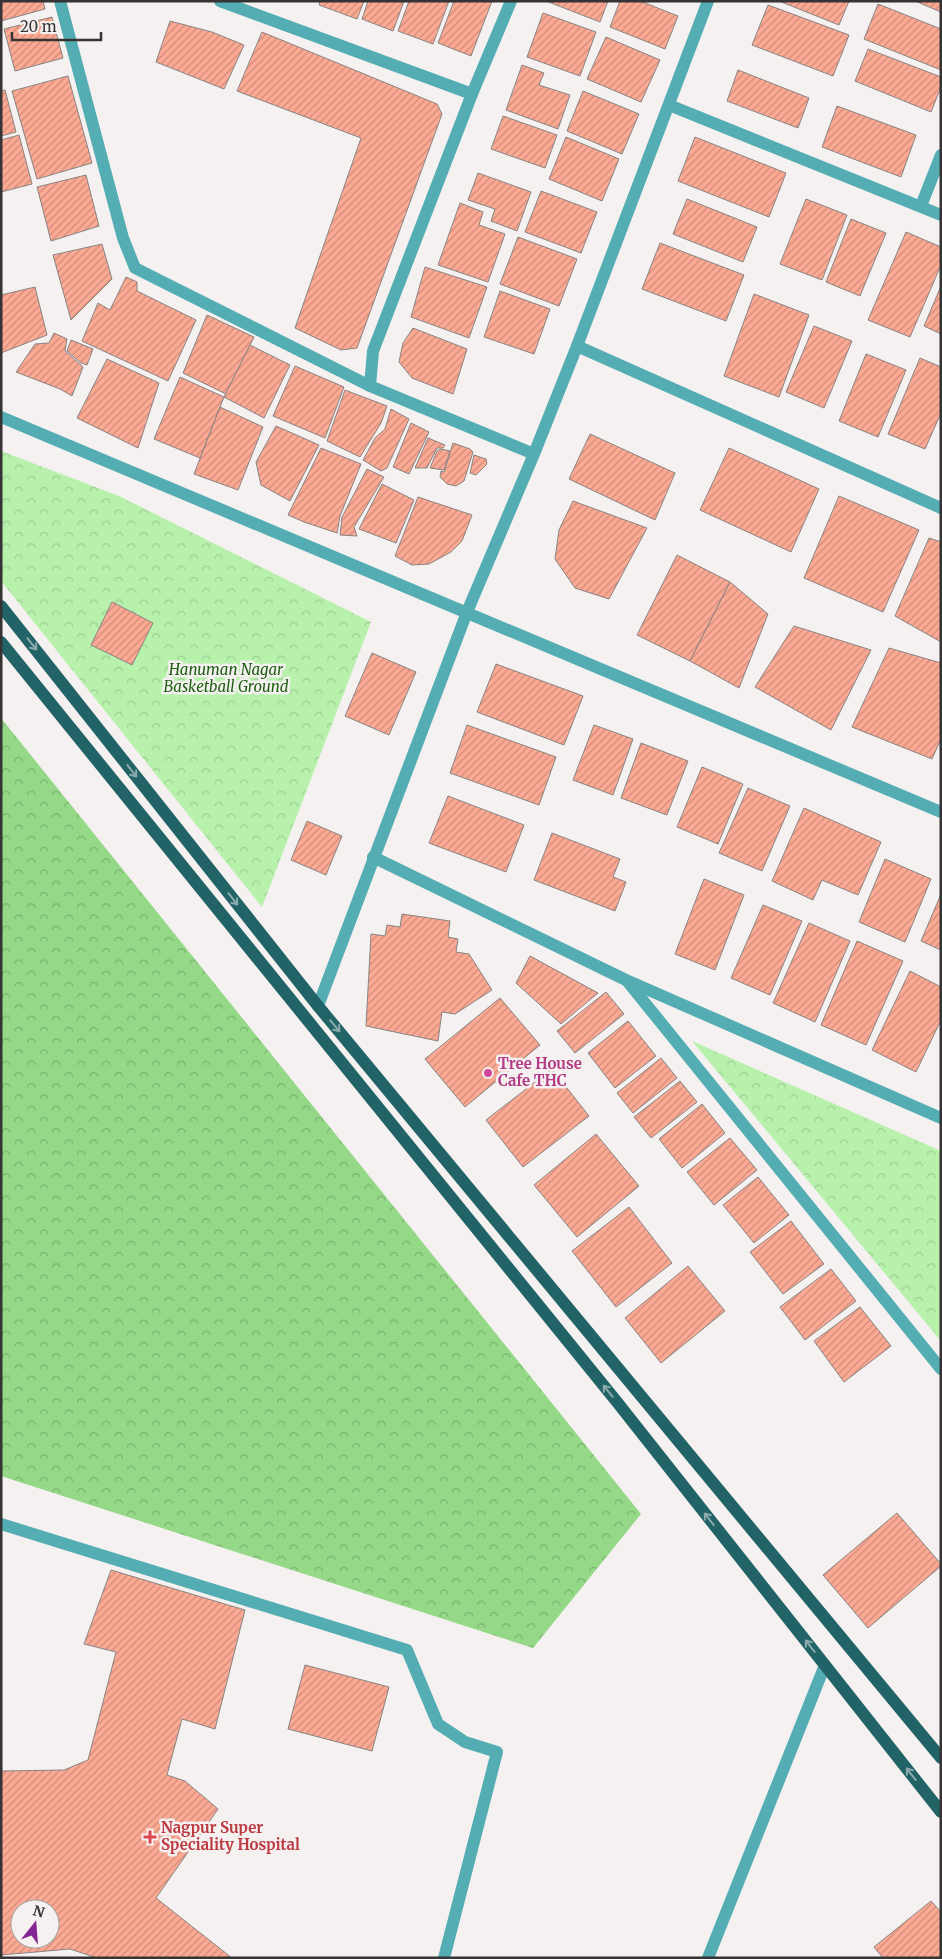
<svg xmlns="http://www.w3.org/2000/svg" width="942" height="1959" viewBox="0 0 942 1959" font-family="Merriweather,serif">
<defs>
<pattern id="forest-crowns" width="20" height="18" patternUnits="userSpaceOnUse" patternTransform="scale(1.25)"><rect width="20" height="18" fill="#95d988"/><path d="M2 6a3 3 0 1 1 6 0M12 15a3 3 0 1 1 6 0" fill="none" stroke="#7ab170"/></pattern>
<pattern id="park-crowns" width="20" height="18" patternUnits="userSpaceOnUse" patternTransform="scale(1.25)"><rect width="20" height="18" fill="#b7f1ac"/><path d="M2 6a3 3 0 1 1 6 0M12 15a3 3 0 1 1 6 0" fill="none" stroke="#9ecf94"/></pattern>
<pattern id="building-hatch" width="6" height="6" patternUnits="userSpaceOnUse" patternTransform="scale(1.25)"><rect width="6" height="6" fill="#fdaa94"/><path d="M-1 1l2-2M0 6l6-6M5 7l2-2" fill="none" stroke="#ce8b79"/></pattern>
</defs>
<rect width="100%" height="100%" fill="#f4f1f0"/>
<polygon fill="url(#forest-crowns)" points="1,718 641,1514 533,1648 1,1476"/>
<g fill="url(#park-crowns)">
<polygon points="1,451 119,496 371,622 262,907 1,581"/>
<polygon points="692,1041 941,1151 941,1341"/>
</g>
<g fill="url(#building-hatch)" stroke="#878483" fill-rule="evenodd">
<polygon points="1,1 43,1 45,9 1,21"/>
<polygon points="320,1 364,1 357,19 319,5"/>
<polygon points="368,1 404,1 393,31 362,19"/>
<polygon points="409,1 449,1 433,44 398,31"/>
<polygon points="454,1 492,1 471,56 438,43"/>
<polygon points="546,1 608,1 600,22"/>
<polygon points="620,1 640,1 678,16 665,49 610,27"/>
<polygon points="779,1 849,1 839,25"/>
<polygon points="915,1 941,1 941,12"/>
<polygon points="878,4 941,29 941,70 864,39"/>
<polygon points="768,5 849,35 833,76 752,45"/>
<polygon points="543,13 596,32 580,76 527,57"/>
<polygon points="52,17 63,58 15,71 4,29"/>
<polygon points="170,21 212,32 244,45 224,89 156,62"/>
<polygon points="262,32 437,104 442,114 357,348 341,350 295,328 361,138 237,91"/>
<polygon points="606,37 660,60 641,102 587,79"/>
<polygon points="868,49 941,77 941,87 931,112 855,81"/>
<polygon points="522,65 544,73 539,85 570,95 558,129 506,110"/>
<polygon points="738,70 809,98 798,128 727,101"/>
<polygon points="68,76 92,163 37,179 12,91"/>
<polygon points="5,90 16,132 1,136 1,91"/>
<polygon points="583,91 639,114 622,154 567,131"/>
<polygon points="837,106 916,135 901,177 822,147"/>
<polygon points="503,116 557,135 545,168 491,149"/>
<polygon points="19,135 32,184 1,192 1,140"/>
<polygon points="566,137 619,159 602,201 549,179"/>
<polygon points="695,137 786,173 769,217 678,181"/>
<polygon points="478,173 531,192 517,231 491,221 495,209 468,200"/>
<polygon points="86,175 99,226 51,241 37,187"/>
<polygon points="541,191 597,212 581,253 525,232"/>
<polygon points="687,199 757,227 743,262 673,234"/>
<polygon points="806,199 847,215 822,280 780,264"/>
<polygon points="460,203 483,212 479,225 505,234 488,282 438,265"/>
<polygon points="851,219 886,233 860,296 826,282"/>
<polygon points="906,232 941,247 941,265 910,337 868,320"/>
<polygon points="518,237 577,259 559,306 500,284"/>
<polygon points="660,243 744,275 726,321 642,289"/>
<polygon points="102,244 112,279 71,320 53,255"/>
<polygon points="425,267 487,287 469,338 411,317"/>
<polygon points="126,277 137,282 137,291 196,320 168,381 82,341 98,303 110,310"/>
<polygon points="941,286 941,334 924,326"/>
<polygon points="35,287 47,335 1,353 1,295"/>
<polygon points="500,291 550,309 534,354 484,337"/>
<polygon points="754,294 809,315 779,397 724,376"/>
<polygon points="207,315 254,337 226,394 183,373"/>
<polygon points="814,326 852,341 824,408 786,392"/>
<polygon points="413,328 467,349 453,394 412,378 399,362 403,343"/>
<polygon points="54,333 67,339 65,351 83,367 72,396 60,389 16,372 35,344 49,343"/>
<polygon points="71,340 93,349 87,365 81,363 67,351"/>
<polygon points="250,345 290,365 264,418 224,397"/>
<polygon points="866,354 906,370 878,437 839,421"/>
<polygon points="920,358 941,367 941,413 925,449 888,434"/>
<polygon points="107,359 159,383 138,448 77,418"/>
<polygon points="295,366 344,387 325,438 273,416"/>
<polygon points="180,377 224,397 200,458 154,439"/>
<polygon points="345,390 387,406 381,423 360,457 327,441"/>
<polygon points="220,407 263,427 238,490 194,474"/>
<polygon points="391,409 409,419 387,468 381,471 363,460 375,438 385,429"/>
<polygon points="411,423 429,432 409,474 393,467"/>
<polygon points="276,426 319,445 290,501 261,485 256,462"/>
<polygon points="590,434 675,473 655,520 569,479"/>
<polygon points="428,438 445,445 443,448 437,448 427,468 415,468"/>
<polygon points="453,443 470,449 473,452 464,481 456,486 447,484 440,477 441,471 444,472"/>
<polygon points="321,448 361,464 340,516 337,533 304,522 288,515"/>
<polygon points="729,448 819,489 791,552 700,510"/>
<polygon points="441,449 450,451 444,470 430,468 437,451"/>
<polygon points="474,455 486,459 487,464 476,475 470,473"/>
<polygon points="367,469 384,477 354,527 357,536 340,535 342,517"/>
<polygon points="382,484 414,500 396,543 359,529"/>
<polygon points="839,496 919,530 883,612 804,578"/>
<polygon points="418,497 472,515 462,541 451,552 429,564 412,565 395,556"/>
<polygon points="573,501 647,528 609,599 575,588 555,559 559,530"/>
<polygon points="929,538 941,542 941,642 895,616"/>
<polygon points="677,555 730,582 690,661 637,635"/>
<polygon points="730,582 768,614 739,688 690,661"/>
<polygon points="112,602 153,623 132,665 91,645"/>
<polygon points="794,626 871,650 831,730 755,687"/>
<polygon points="889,648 941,663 941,739 932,759 852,727"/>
<polygon points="372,653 416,672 389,735 345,716"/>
<polygon points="496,664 583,696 564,745 477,712"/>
<polygon points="467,725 556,757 539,805 450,773"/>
<polygon points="594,725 633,739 613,795 573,780"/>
<polygon points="641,743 688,761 667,815 621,798"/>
<polygon points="702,767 743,784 718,844 677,827"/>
<polygon points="748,788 790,806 762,871 719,853"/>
<polygon points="448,796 524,825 506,872 429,843"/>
<polygon points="804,808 881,842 858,895 822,880 813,900 772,881"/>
<polygon points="307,821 342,836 326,875 291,860"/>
<polygon points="552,833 620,859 613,877 626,882 615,911 534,880"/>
<polygon points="885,859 931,879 905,942 859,922"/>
<polygon points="704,879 744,895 715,970 675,954"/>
<polygon points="941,894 941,950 921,941"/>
<polygon points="763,905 802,921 770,995 731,978"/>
<polygon points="402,914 450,921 448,937 458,939 456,952 469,954 492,990 455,1014 442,1012 438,1041 366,1026 371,934 385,936 387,925 400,927"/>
<polygon points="809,923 850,941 815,1022 773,1003"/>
<polygon points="857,941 903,961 866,1045 821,1025"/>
<polygon points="530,956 598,993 561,1024 516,983"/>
<polygon points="910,971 941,987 941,1020 916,1072 872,1050"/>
<polygon points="606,992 624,1014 575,1053 557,1031"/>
<polygon points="500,998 540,1045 465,1107 425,1059"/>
<polygon points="628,1021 656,1056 615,1088 588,1053"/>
<polygon points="661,1058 677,1078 633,1113 617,1093"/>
<polygon points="552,1069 589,1116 523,1167 486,1120"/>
<polygon points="680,1081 697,1102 651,1138 634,1117"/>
<polygon points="702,1104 725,1133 682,1168 659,1139"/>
<polygon points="596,1134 639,1186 577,1237 534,1185"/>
<polygon points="730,1138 757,1170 714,1205 687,1172"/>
<polygon points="758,1177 789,1215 754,1243 723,1205"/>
<polygon points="629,1207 672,1263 616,1307 572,1251"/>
<polygon points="791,1221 824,1264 783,1294 750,1252"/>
<polygon points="688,1266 725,1311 661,1363 625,1318"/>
<polygon points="831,1269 856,1301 805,1340 780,1307"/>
<polygon points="860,1307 891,1346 844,1382 814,1341"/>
<polygon points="897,1513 941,1564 941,1566 868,1628 823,1575"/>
<path d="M111 1570 245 1610 215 1729 182 1719 167 1775 185 1781 218 1809 156 1898 232 1958H97L70 1949 1 1955V1771L64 1770 88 1760 116 1652 84 1644ZM20 1909H50V1939H20Z"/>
<polygon points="305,1665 389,1687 372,1751 288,1729"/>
<polygon points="931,1901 941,1912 941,1958 883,1958 874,1947"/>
</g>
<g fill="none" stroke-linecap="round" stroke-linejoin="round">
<g stroke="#54adb3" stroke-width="12">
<polyline points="60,1 123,238 135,268 370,386"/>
<polyline points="220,1 472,94"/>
<polyline points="511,1 472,94 373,351 370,386 534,454"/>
<polyline points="669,105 941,215"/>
<polyline points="921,206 941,155"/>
<polyline points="577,346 941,508"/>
<polyline points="1,417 941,812"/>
<polyline points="373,857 626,980 941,1118"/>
<polyline points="628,982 941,1369"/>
<polyline points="318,1006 467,612 534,454 577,346 708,1"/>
<polyline points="1,1524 407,1650 438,1724 465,1742 497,1752 444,1958"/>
<polyline points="708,1958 825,1665"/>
</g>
<g stroke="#226367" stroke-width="12">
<polyline points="1,606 318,1006 941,1758"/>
<polyline points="1,642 617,1402 941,1812"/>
</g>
</g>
<defs><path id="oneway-shaft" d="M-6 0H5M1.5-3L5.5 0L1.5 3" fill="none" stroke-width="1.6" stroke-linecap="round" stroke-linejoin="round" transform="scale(1.25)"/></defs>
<g stroke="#8baaac">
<use href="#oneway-shaft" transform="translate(32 644) rotate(52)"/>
<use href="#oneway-shaft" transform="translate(132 771) rotate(52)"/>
<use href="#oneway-shaft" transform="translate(233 899) rotate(52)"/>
<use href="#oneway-shaft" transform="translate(335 1026) rotate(50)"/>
<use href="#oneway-shaft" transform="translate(608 1391) rotate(-129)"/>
<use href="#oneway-shaft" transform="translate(709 1519) rotate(-128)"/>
<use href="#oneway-shaft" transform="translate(810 1646) rotate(-128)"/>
<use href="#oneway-shaft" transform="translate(911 1774) rotate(-128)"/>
</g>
<circle fill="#d1479c" stroke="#f4f1f0" stroke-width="2" cx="488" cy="1073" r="5"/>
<path fill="#e0444e" stroke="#f4f1f0" stroke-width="2" d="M147.5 1829.5h5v5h5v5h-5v5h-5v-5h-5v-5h5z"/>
<g text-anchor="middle" stroke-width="5" stroke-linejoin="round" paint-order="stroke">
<g font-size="15" font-style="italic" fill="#1e5f11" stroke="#f4f1f0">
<text x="226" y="675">Hanuman Nagar<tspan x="226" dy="17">Basketball Ground</tspan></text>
</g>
<g font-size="15" font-weight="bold" fill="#b23c85" stroke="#f4f1f0" text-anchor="start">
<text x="498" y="1069">Tree House<tspan x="498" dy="17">Cafe THC</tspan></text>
</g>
<g font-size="15" font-weight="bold" fill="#be3a42" stroke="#f4f1f0" text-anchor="start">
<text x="161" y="1833">Nagpur Super<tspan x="161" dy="17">Speciality Hospital</tspan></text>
</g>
</g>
<rect width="942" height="1959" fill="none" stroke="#353333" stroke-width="5"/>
<g transform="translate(35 1924) rotate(17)"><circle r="24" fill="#f4f1f0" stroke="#a8a5a4"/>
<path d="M0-4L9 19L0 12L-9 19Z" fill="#842691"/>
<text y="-8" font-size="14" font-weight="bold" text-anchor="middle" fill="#353333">N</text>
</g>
<path d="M12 32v8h89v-8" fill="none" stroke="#353333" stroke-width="2.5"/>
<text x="20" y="32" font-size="15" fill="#353333" stroke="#f4f1f0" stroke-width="4" paint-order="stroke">20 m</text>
</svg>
